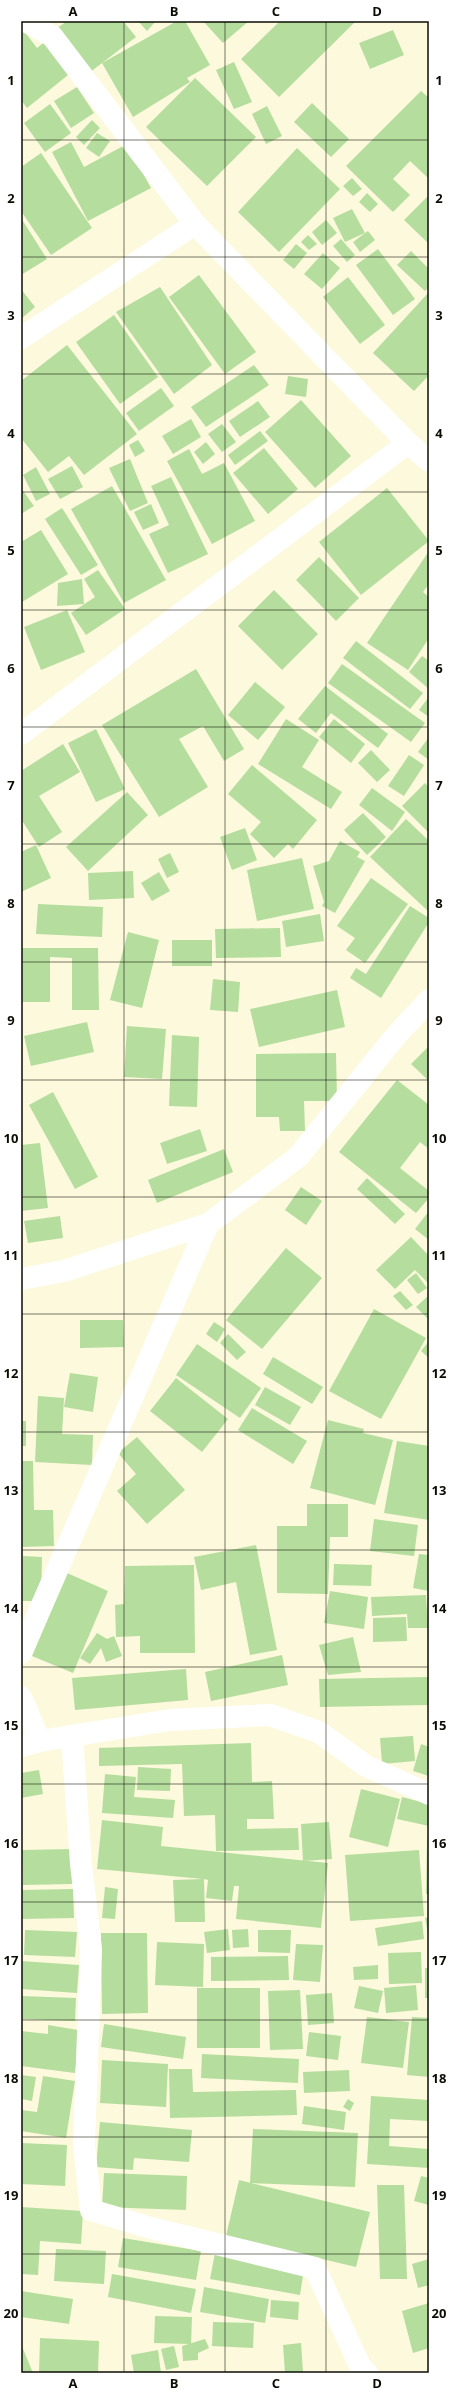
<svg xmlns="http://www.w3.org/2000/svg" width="450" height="2394" viewBox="0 0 450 2394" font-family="'Open Sans',sans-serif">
<rect width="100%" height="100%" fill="#fdf9dd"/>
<g fill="#b5dd9d">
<polygon points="67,21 123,21 136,37 89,73 56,29"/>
<polygon points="138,21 156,21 147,31"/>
<polygon points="177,21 185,21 210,65 187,78 190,82 133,117 102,63"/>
<polygon points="203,21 249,21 223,43"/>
<polygon points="280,21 356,21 279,97 241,59"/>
<polygon points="21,27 37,48 47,40 73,71 27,108 21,100"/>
<polygon points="393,30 404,55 370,69 359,43"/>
<polygon points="234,62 252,102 234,109 216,70"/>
<polygon points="195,78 256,137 207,186 146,127"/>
<polygon points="77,87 94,113 71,128 54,101"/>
<polygon points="421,91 429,98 429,175 427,177 410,161 393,179 410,195 393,212 346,166"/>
<polygon points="312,103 349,139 331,157 294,122"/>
<polygon points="50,104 71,133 45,152 24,123"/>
<polygon points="267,106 282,136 266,144 252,114"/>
<polygon points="92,120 100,128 84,145 76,137"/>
<polygon points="97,133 110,141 99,157 86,148"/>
<polygon points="71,142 84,167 127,144 151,188 88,221 52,152"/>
<polygon points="297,148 340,189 279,252 238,212"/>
<polygon points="41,153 92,228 51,255 21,211 21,167"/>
<polygon points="352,178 362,189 353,196 343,186"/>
<polygon points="367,193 378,204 370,212 359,202"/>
<polygon points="429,195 429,244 404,220"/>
<polygon points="352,209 365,233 345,242 333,218"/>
<polygon points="21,218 47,259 21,275"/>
<polygon points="326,220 337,233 322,245 312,232"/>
<polygon points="368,231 375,240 360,252 353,242"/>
<polygon points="308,235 317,244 309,250 301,242"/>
<polygon points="341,239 355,255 347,262 333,246"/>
<polygon points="296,244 307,253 294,269 283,260"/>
<polygon points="378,249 415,299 393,315 356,265"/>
<polygon points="411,251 429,269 429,287 425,291 397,265"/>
<polygon points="323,253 340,268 322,289 304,274"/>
<polygon points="199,275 256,352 225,374 169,297"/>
<polygon points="348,277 385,325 360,344 323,297"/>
<polygon points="160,287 212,365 174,394 116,312"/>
<polygon points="21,289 35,307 21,319"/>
<polygon points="429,292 429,375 414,391 373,353"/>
<polygon points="114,315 158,377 120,404 76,342"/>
<polygon points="67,345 137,434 84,475 69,456 48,472 21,438 21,381"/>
<polygon points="254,365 269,385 206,427 191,407"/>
<polygon points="288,376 308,379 306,397 285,394"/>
<polygon points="161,388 174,406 139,431 126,413"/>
<polygon points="301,400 351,456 315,488 265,432"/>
<polygon points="258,401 270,417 240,437 229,421"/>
<polygon points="191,419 201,437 173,454 162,436"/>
<polygon points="222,424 236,442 222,452 208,434"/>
<polygon points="260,431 268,441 235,465 228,455"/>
<polygon points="138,440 145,451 135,457 129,445"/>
<polygon points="206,442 215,454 203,464 194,452"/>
<polygon points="264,448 298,489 268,514 233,473"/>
<polygon points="189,449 202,474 224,463 255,521 212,544 167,461"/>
<polygon points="130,459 148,503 130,511 109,468"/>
<polygon points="72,466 83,487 60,499 48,479"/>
<polygon points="36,467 50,494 36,501 23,475"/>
<polygon points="171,477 208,554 168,573 149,534 169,525 151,486"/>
<polygon points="112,486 166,580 124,603 71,509"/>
<polygon points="21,488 34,506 21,514"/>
<polygon points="387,488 429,541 361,595 319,542"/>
<polygon points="151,504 159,523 143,530 134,512"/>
<polygon points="62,508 98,565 81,575 45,519"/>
<polygon points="41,530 68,574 22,602 21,542"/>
<polygon points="429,551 429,584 423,592 429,597 429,638 408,670 367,643"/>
<polygon points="319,557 359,598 336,621 296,580"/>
<polygon points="98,570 125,609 86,635 71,613 95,597 84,579"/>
<polygon points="82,579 84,604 57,606 58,583"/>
<polygon points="274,590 318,634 282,670 238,626"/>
<polygon points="67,610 85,652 41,670 24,627"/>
<polygon points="356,641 423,693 410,709 343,658"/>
<polygon points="422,656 429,661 429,689 409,672"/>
<polygon points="342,664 425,723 411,742 328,683"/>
<polygon points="196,669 244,749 224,761 203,726 179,739 208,787 159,817 102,725"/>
<polygon points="255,682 285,707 258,740 228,715"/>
<polygon points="325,686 388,734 378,748 331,713 316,733 298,719"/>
<polygon points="428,698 429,699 429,717 419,710"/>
<polygon points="286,719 319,740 302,767 342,792 331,809 258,764"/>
<polygon points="334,719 365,744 351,763 319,737"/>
<polygon points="96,729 125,789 96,802 68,743"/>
<polygon points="429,737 429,760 418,752"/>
<polygon points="63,744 80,772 39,796 62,832 39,847 21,819 21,771"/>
<polygon points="371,750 390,770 377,782 358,763"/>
<polygon points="409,755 424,765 404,796 388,786"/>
<polygon points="252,765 317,820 293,849 288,844 274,858 250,834 261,822 228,794"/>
<polygon points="425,783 429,788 429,833 402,806"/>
<polygon points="372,788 405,812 392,831 359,805"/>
<polygon points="127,792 148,815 88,871 66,847"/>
<polygon points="363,813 386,837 367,855 344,830"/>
<polygon points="406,819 429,841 429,912 370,857"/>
<polygon points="245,828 257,860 232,870 220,837"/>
<polygon points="340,841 360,852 357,857 365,861 335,913 322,906 324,902 313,866 329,861"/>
<polygon points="36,845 51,878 21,892 21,852"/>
<polygon points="170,853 179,872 167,878 158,859"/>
<polygon points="302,858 314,909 257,921 247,870"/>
<polygon points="133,871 134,898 89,900 88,873"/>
<polygon points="159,872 170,891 152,901 141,883"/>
<polygon points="371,878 408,904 365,963 346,950 355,938 337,926"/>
<polygon points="38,904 103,907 102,937 36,934"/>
<polygon points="410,906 429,918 429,922 381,998 350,978 356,968 366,974"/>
<polygon points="320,914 324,941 286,947 282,921"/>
<polygon points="280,928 281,957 216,958 215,929"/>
<polygon points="128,932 159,940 142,1008 110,1000"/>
<rect x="172" y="940" width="40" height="26"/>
<polygon points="21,948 98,948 99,1010 72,1010 72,958 50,957 50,1002 21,1002"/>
<polygon points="213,979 240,982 238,1012 210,1010"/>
<polygon points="337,990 345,1027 259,1047 250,1009"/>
<polygon points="87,1022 94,1052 31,1066 24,1036"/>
<polygon points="127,1026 166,1029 162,1079 124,1077"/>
<polygon points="172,1035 199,1037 197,1107 169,1106"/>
<polygon points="429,1046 429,1081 411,1064"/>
<polygon points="336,1053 337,1101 304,1101 305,1131 280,1131 279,1117 256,1117 256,1054"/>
<polygon points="397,1080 429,1105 429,1149 420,1142 400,1168 429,1191 429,1198 416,1213 339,1152"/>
<polygon points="53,1092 98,1177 75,1189 29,1105"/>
<polygon points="200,1129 207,1151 167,1164 160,1143"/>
<polygon points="40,1143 48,1208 21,1211 21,1145"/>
<polygon points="224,1149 233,1172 157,1203 148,1180"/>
<polygon points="367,1178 405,1214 395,1224 357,1189"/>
<polygon points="301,1187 322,1201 306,1225 285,1210"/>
<polygon points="429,1211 429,1240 415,1229"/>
<polygon points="60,1216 63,1238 28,1243 24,1221"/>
<polygon points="411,1237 429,1256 429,1284 415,1270 395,1289 376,1270"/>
<polygon points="286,1248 322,1278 262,1349 226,1320"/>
<polygon points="416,1273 427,1288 418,1294 407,1280"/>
<polygon points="400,1291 413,1305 406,1310 393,1296"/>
<polygon points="429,1295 429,1320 416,1307"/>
<polygon points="374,1309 426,1338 381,1419 329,1391"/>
<polygon points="80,1320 123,1320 124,1347 80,1348"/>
<polygon points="214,1322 225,1329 217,1342 206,1334"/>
<polygon points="228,1334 246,1352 237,1360 220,1343"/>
<polygon points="429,1341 429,1358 421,1351"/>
<polygon points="197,1344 261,1388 240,1418 176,1375"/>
<polygon points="273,1357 323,1387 312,1404 263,1374"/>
<polygon points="70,1373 98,1377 93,1412 64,1407"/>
<polygon points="176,1378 228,1419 202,1452 150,1411"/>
<polygon points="265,1387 301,1407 290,1425 255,1405"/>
<polygon points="38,1396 64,1398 62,1434 93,1435 92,1465 35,1462"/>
<polygon points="252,1408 307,1441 293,1464 238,1430"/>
<polygon points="328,1420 364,1429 363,1433 393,1440 375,1505 310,1488"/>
<rect x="21" y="1421" width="5" height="25"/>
<polygon points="137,1437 185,1490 147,1524 117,1491 136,1474 118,1453"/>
<polygon points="397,1441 429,1446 429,1520 384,1513"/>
<polygon points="21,1461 33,1461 34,1510 53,1510 54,1546 21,1547"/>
<polygon points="307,1504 348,1504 348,1537 330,1537 328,1594 277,1593 277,1526 307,1526"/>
<polygon points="374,1519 418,1525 414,1556 370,1551"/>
<polygon points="256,1545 277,1650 250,1655 236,1582 201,1590 194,1557"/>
<polygon points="419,1554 429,1555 429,1591 413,1588"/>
<polygon points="23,1556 42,1557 41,1601 22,1601"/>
<polygon points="334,1564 372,1565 371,1586 333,1585"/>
<polygon points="194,1565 195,1653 140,1653 140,1636 116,1637 115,1605 124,1604 125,1566"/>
<polygon points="67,1573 108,1591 73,1673 32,1656"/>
<polygon points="330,1591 368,1597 364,1629 324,1623"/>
<polygon points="426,1595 428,1628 408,1628 407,1614 372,1616 371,1597"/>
<polygon points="406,1617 407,1641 373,1642 373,1618"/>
<polygon points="97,1633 107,1639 114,1636 122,1656 106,1662 101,1648 90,1664 80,1658"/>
<polygon points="353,1637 361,1672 328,1675 319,1645"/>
<polygon points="282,1655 288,1685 211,1701 205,1672"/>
<polygon points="186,1669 188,1700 75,1710 72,1678"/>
<polygon points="429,1677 429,1705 320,1707 319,1679"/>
<polygon points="413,1736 415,1761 382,1764 380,1738"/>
<polygon points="251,1743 252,1782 272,1781 274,1819 247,1819 247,1829 298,1828 299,1850 216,1851 215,1815 184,1816 182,1764 99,1766 99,1748"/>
<polygon points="421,1744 429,1747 429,1776 413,1771"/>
<polygon points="138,1767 171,1769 170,1791 137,1790"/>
<polygon points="39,1770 43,1794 21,1798 21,1773"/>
<polygon points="105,1774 136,1777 134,1797 175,1800 173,1818 102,1813"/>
<polygon points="361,1789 400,1799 388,1847 349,1837"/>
<polygon points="402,1797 429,1804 429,1826 397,1819"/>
<polygon points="102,1820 163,1827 161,1846 328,1863 321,1928 236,1919 239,1886 234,1886 232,1901 206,1898 208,1880 204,1879 205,1922 175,1922 173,1880 203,1879 97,1869"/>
<polygon points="329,1822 332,1859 303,1861 301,1824"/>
<polygon points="427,1839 429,1839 429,1894 426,1894"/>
<polygon points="72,1849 72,1884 23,1885 22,1850"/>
<polygon points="419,1850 424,1916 350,1921 345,1855"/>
<polygon points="105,1887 118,1889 115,1919 102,1918"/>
<polygon points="73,1889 74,1918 21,1919 21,1890"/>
<polygon points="429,1917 429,1934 428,1934 425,1918"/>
<polygon points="422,1921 424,1939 378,1946 375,1928"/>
<polygon points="228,1929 230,1950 207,1953 204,1932"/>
<polygon points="248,1929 249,1947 233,1948 232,1930"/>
<polygon points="25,1930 77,1932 75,1957 24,1955"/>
<polygon points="258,1930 291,1930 290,1953 258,1952"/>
<polygon points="101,1933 147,1933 148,2013 102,2014"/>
<polygon points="157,1942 204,1944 203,1987 155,1985"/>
<polygon points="296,1944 323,1945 320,1982 293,1980"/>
<polygon points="421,1952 422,1983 389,1984 388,1953"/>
<polygon points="288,1956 289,1980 211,1981 211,1957"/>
<polygon points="21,1961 79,1965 77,1993 21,1989"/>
<polygon points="378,1965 378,1979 354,1980 353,1967"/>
<rect x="425" y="1968" width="4" height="30"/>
<polygon points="416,1985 418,2010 386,2013 384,1988"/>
<polygon points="359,1986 383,1991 378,2013 354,2008"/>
<rect x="197" y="1988" width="63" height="60"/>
<polygon points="300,1990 303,2049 270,2050 268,1991"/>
<polygon points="332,1993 334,2023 308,2025 306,1995"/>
<polygon points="21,1996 76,1998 75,2021 21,2019"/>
<polygon points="367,2017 409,2022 403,2068 361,2063"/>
<polygon points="412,2017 429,2018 429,2077 407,2075"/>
<polygon points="104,2024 186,2037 183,2059 101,2047"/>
<polygon points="48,2025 78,2030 77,2038 79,2038 75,2073 21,2066 21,2031 48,2034"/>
<polygon points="309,2032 341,2036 338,2060 306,2056"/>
<polygon points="202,2054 299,2059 298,2083 201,2078"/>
<polygon points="102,2060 168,2064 166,2107 100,2103"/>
<polygon points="169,2069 192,2069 193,2092 296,2090 297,2115 170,2118"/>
<polygon points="349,2070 350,2091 304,2093 303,2072"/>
<polygon points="21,2075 36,2077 32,2101 21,2099"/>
<polygon points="43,2076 75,2081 66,2138 21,2131 21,2110 37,2112"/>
<polygon points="371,2096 429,2100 428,2121 390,2119 389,2146 429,2149 429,2168 367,2164"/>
<polygon points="348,2099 354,2103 350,2111 343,2107"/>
<polygon points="304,2106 346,2112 344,2130 302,2124"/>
<polygon points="100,2122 192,2130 189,2162 134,2158 133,2170 96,2167"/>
<polygon points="253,2129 358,2133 355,2187 250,2183"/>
<polygon points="21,2143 67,2145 65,2186 21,2184"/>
<polygon points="104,2173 187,2176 186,2210 102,2207"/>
<polygon points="421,2176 429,2178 429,2205 414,2201"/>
<polygon points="239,2180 370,2212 356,2267 226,2236"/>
<polygon points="377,2185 404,2185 407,2279 380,2279"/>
<polygon points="21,2207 83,2211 81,2244 40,2241 38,2275 21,2274"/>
<polygon points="123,2238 201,2251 196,2280 118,2267"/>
<polygon points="56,2249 106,2251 104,2284 54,2281"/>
<polygon points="215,2253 304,2269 300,2295 210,2279"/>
<polygon points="429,2259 429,2285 418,2288 412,2264"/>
<polygon points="112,2274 196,2289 191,2313 108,2297"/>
<polygon points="204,2287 269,2299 265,2323 200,2312"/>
<polygon points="21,2291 73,2299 69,2324 21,2317"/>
<polygon points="271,2300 299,2302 298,2320 270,2317"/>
<polygon points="429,2303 429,2348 413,2353 402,2311"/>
<polygon points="155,2316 192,2317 191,2344 154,2343"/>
<polygon points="213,2322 254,2323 253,2348 212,2346"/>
<polygon points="40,2338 99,2341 98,2373 39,2373"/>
<polygon points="205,2339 209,2348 198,2353 198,2360 183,2361 182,2346"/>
<polygon points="301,2343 303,2373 285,2373 283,2345"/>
<polygon points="21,2344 33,2373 21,2373"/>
<polygon points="174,2346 179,2367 166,2370 161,2349"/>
<polygon points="158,2350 161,2373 134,2373 131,2355"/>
</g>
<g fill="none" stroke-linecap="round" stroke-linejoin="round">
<g stroke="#fff" stroke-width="22">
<polyline points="25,21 52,36 195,224 408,443 429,461"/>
<polyline points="21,338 195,224"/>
<polyline points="21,734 408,443"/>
<polyline points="21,1279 64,1271 208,1224 298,1157 394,1038 429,1000"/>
<polyline points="21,1653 208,1224"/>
<polyline points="21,1697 40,1741"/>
<polyline points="72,1736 81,1864 91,1949 84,2144 91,2210 151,2228 315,2268 360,2366 367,2373"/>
<polyline points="21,1746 40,1741 170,1720 270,1715 319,1732 366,1766 429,1794"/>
</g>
</g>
<path fill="none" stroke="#0d0c04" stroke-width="1" stroke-opacity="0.55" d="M124 21V2373M225 21V2373M326 21V2373M21 140H429M21 257H429M21 374H429M21 492H429M21 610H429M21 727H429M21 844H429M21 962H429M21 1080H429M21 1197H429M21 1314H429M21 1432H429M21 1550H429M21 1667H429M21 1784H429M21 1902H429M21 2020H429M21 2137H429M21 2254H429"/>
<rect width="450" height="2394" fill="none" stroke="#ffffff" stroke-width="44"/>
<rect x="22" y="22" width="406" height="2350" fill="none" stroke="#0d0c04" stroke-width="1.5"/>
<g font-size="13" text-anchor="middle" font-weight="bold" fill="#0d0c04">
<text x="73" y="16">A</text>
<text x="174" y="16">B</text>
<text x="276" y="16">C</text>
<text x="377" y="16">D</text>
<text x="11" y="85">1</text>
<text x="439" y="85">1</text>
<text x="11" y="203">2</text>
<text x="439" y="203">2</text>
<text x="11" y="320">3</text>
<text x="439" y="320">3</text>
<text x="11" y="438">4</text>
<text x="439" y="438">4</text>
<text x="11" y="555">5</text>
<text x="439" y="555">5</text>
<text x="11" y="673">6</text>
<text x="439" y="673">6</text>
<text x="11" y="790">7</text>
<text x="439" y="790">7</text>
<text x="11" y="908">8</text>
<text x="439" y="908">8</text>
<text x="11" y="1025">9</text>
<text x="439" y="1025">9</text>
<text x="11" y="1143">10</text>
<text x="439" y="1143">10</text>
<text x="11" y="1260">11</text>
<text x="439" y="1260">11</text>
<text x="11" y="1378">12</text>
<text x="439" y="1378">12</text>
<text x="11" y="1495">13</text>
<text x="439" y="1495">13</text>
<text x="11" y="1613">14</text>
<text x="439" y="1613">14</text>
<text x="11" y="1730">15</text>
<text x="439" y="1730">15</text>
<text x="11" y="1848">16</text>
<text x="439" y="1848">16</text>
<text x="11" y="1965">17</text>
<text x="439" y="1965">17</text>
<text x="11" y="2083">18</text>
<text x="439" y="2083">18</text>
<text x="11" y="2200">19</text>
<text x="439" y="2200">19</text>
<text x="11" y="2318">20</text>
<text x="439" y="2318">20</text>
<text x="73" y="2388">A</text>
<text x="174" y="2388">B</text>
<text x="276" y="2388">C</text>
<text x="377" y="2388">D</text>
</g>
</svg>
